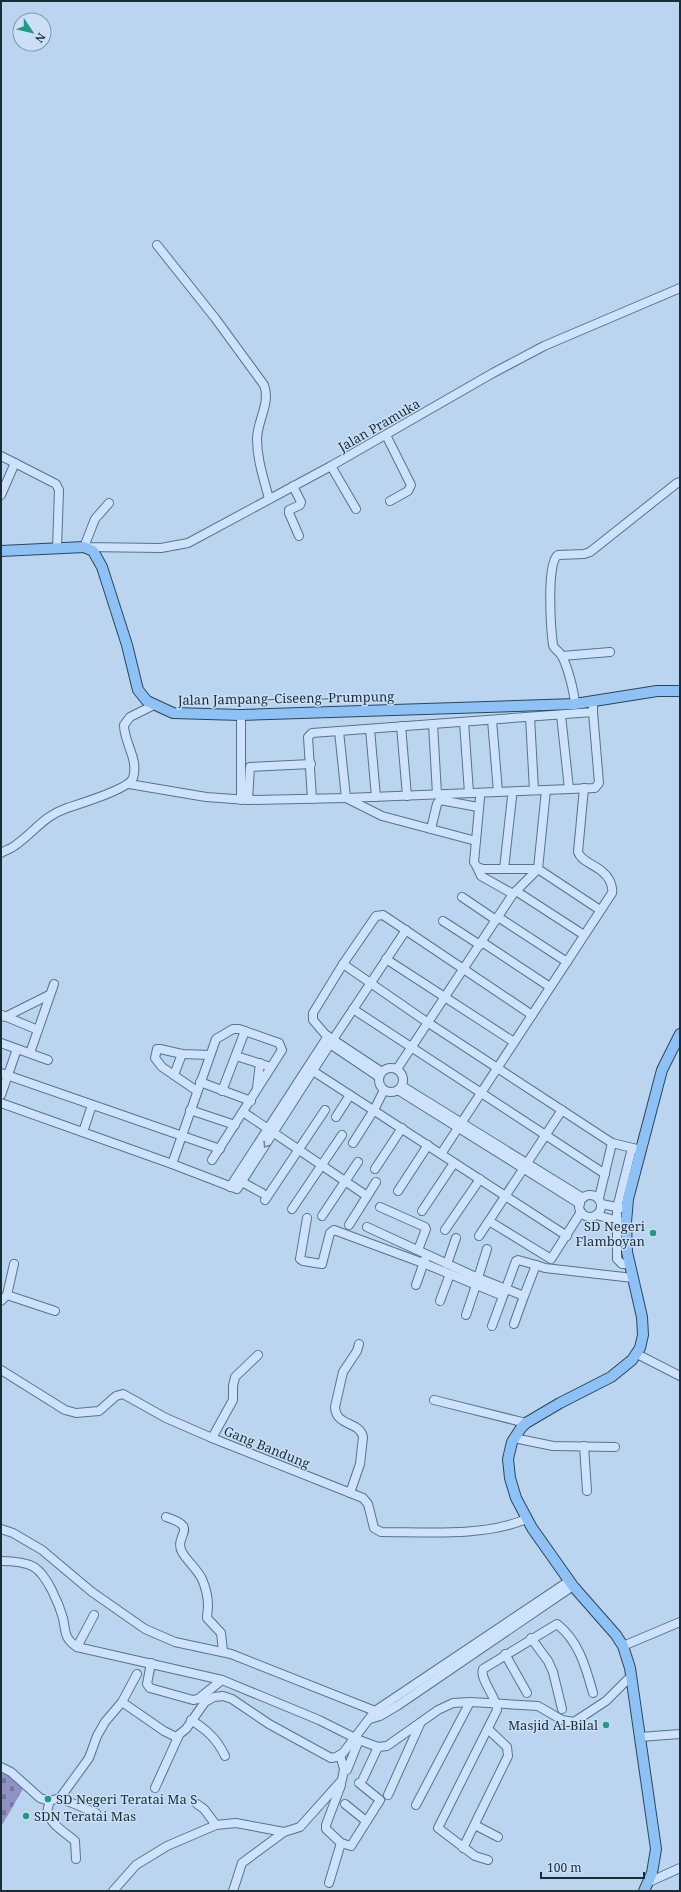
<svg xmlns="http://www.w3.org/2000/svg" width="681" height="1892" viewBox="0 0 681 1892" font-family="'Noto Serif',serif">
<defs>
<pattern id="cemetery-stones" width="16" height="16" patternUnits="userSpaceOnUse"><rect width="16" height="16" fill="#8f92c2"/><path d="M2 7V4a2 2 0 0 1 4 0v3zM10 15v-3a2 2 0 0 1 4 0v3z" fill="#74789e"/></pattern>
</defs>
<rect width="100%" height="100%" fill="#bbd4f0"/>
<polygon fill="url(#cemetery-stones)" points="1,1769 24,1787 1,1827"/>
<g fill="none" stroke-linecap="round" stroke-linejoin="round">
<g stroke="#547588" stroke-width="10">
<g id="minor">
<path d="M157 245 215 318 264 385C271 403 257 421 257 439 257 460 264 479 269 499"/>
<polyline points="386,435 411,485 408,491 390,501"/>
<polyline points="1,456 15,463"/>
<polyline points="331,466 356,509"/>
<polyline points="293,486 301,502 300,505 289,510 289,513 299,536"/>
<polyline points="1,495 15,463 56,484 59,490 57,548"/>
<polyline points="109,503 95,519 84,547 161,548 188,543 331,466 493,373 544,346 680,288"/>
<polyline points="562,656 610,652"/>
<path d="M575 704C574 691 568 668 562 656 560 652 554 649 553 645 551 630 546 562 558 555L584 554 590 552 677 483 680 482"/>
<polyline points="241,715 241,800"/>
<polyline points="561,715 569,789"/>
<polyline points="530,717 534,790"/>
<polyline points="492,720 498,792"/>
<polyline points="464,722 469,793"/>
<polyline points="433,724 437,794"/>
<polyline points="401,726 407,796"/>
<polyline points="370,729 376,797"/>
<polyline points="339,731 346,798 382,816 476,841"/>
<polyline points="311,764 250,767 248,800 346,798 595,788 599,783 593,712"/>
<polyline points="129,784 206,797 248,800"/>
<polyline points="480,798 474,862 477,867 483,869 538,869 600,910"/>
<polyline points="312,799 308,737 312,733 593,712 593,702"/>
<polyline points="431,829 437,804 440,800 478,807"/>
<path d="M1 853C6 850 13 848 17 844 35 831 44 816 67 808 79 804 129 789 133 778 139 759 124 743 124 725L130 717 154 705"/>
<polyline points="477,867 481,876 513,894"/>
<polyline points="504,869 512,797"/>
<polyline points="516,891 584,935"/>
<polyline points="462,897 496,920"/>
<polyline points="498,917 567,962"/>
<polyline points="443,921 480,945"/>
<polyline points="482,942 550,987"/>
<polyline points="386,959 514,1042"/>
<polyline points="343,964 424,1020 612,1143 599,1198"/>
<polyline points="353,1009 605,1174"/>
<polyline points="2,1015 38,1030"/>
<polyline points="5,1017 49,995"/>
<polyline points="325,1034 313,1020 313,1013 343,964 376,916 383,915 532,1015"/>
<polyline points="329,1037 382,1072"/>
<polyline points="327,1042 330,1044 406,930"/>
<polyline points="1,1043 48,1060"/>
<polyline points="30,1053 54,984"/>
<polyline points="236,1056 271,1067"/>
<circle cx="391" cy="1080" r="12"/>
<polyline points="397,1069 513,894 538,869 546,790"/>
<polyline points="313,1071 567,1236"/>
<polyline points="1,1073 220,1149"/>
<polyline points="174,1075 182,1054"/>
<polyline points="200,1082 251,1101"/>
<polyline points="402,1086 583,1198"/>
<polyline points="257,1088 260,1063"/>
<polyline points="398,1090 580,1204"/>
<polyline points="197,1091 162,1067 155,1058 157,1049 160,1049 182,1054 209,1055"/>
<polyline points="222,1091 245,1031"/>
<polyline points="1,1095 17,1049"/>
<polyline points="1,1103 172,1164 237,1189 330,1044 379,1077"/>
<polyline points="190,1110 235,1125"/>
<polyline points="243,1112 367,1196"/>
<polyline points="336,1117 350,1095"/>
<polyline points="83,1132 92,1105"/>
<polyline points="353,1143 374,1110 384,1090"/>
<polyline points="612,1143 637,1149"/>
<path d="M441 1154 612 893C613 889 612 886 610 881 602 865 582 864 578 852L584 788"/>
<polyline points="172,1164 216,1039 233,1029 239,1029 279,1043 282,1050 212,1160"/>
<polyline points="375,1169 402,1128"/>
<polyline points="242,1182 262,1193"/>
<polyline points="230,1187 328,1036"/>
<polyline points="398,1191 428,1145"/>
<circle cx="590" cy="1206" r="11"/>
<polyline points="265,1200 325,1110"/>
<polyline points="601,1204 622,1208"/>
<polyline points="380,1207 425,1227 426,1229 418,1250"/>
<polyline points="292,1209 342,1135"/>
<polyline points="422,1211 454,1163"/>
<polyline points="596,1215 619,1221"/>
<polyline points="322,1216 358,1162"/>
<polyline points="307,1218 300,1259 303,1261 322,1264 330,1233 334,1230 423,1263 503,1296"/>
<polyline points="489,1221 551,1259 581,1212"/>
<polyline points="349,1225 376,1182"/>
<polyline points="367,1227 478,1278 524,1296 536,1265 545,1268 633,1278"/>
<polyline points="445,1230 480,1179"/>
<polyline points="479,1236 562,1110"/>
<polyline points="447,1264 456,1238"/>
<polyline points="629,1264 622,1264 617,1259 617,1208 632,1148"/>
<polyline points="478,1278 487,1249"/>
<polyline points="416,1285 425,1259"/>
<polyline points="7,1295 55,1311"/>
<polyline points="1,1301 7,1295 14,1264"/>
<polyline points="440,1301 450,1274"/>
<polyline points="466,1315 476,1285"/>
<polyline points="514,1324 524,1296"/>
<polyline points="492,1326 516,1261 518,1260 536,1265"/>
<polyline points="637,1354 680,1376"/>
<path d="M1 1370 65 1410 76 1413 99 1411 116 1396 123 1394 166 1418 212 1438 363 1498 368 1504 374 1528 381 1532C426 1532 485 1537 526 1519"/>
<polyline points="434,1400 526,1423"/>
<polyline points="212,1438 233,1400 233,1386 235,1377 258,1355"/>
<polyline points="514,1438 553,1446 615,1447"/>
<polyline points="584,1446 587,1491"/>
<path d="M350 1493 360 1464 363 1437C360 1421 336 1427 335 1407L343 1372 357 1351 359 1344"/>
<path d="M166 1517C201 1528 173 1535 182 1552 187 1561 197 1569 202 1579 205 1586 208 1598 208 1606 208 1610 207 1614 207 1618L221 1633 223 1651"/>
<polyline points="1,1529 13,1533 42,1550 92,1592 145,1629 175,1642 231,1654 375,1711"/>
<path d="M1 1561C11 1561 25 1562 34 1567 47 1575 59 1604 63 1618 66 1633 64 1638 77 1647L222 1680 319 1720 359 1740 378 1747 387 1746 438 1710 453 1703 470 1702 538 1706 562 1720 574 1722 606 1701 631 1676"/>
<polyline points="531,1638 548,1661 553,1672 562,1709"/>
<polyline points="623,1646 680,1622"/>
<polyline points="77,1647 94,1615"/>
<polyline points="505,1654 527,1693"/>
<polyline points="151,1663 147,1684 150,1688 193,1700 198,1699 222,1680"/>
<polyline points="122,1702 164,1731 176,1737 186,1729 205,1702 214,1697 223,1696 232,1699 269,1724 331,1758 336,1757 343,1753 375,1711 569,1581"/>
<polyline points="370,1719 380,1716 397,1706 573,1586"/>
<path d="M191 1720C207 1730 217 1739 225 1756"/>
<polyline points="640,1737 680,1734"/>
<polyline points="1,1767 11,1772 40,1798 49,1801 60,1798 89,1758 97,1736 105,1722 122,1702 137,1674"/>
<polyline points="347,1770 359,1740"/>
<polyline points="363,1779 378,1747"/>
<polyline points="341,1785 326,1825 326,1829 341,1843 351,1846 380,1800 359,1783"/>
<polyline points="155,1788 179,1735"/>
<polyline points="388,1795 420,1724"/>
<polyline points="60,1798 96,1813"/>
<path d="M49 1801C50 1806 46 1809 48 1813 51 1825 66 1833 75 1841L76 1859"/>
<polyline points="197,1804 204,1809 216,1825"/>
<polyline points="345,1804 366,1821"/>
<polyline points="416,1805 470,1702"/>
<polyline points="475,1825 498,1837"/>
<polyline points="463,1848 508,1756 507,1747 488,1729"/>
<path d="M488 1860 475 1856 438 1828 497 1710C497 1697 479 1679 483 1669L557 1624C579 1641 586 1668 593 1693"/>
<polyline points="649,1882 680,1868"/>
<polyline points="329,1883 341,1843"/>
<polyline points="113,1891 136,1865 167,1846 216,1825 236,1823 284,1832 300,1827 342,1780 344,1769 340,1755"/>
<polyline points="233,1891 242,1863 284,1832"/>
</g>
</g>
<g stroke="#294855" stroke-width="12">
<g id="major">
<polyline points="1,551 84,547 93,551 102,567 127,645 138,690 147,701 173,713 241,715 575,704 657,691 680,691"/>
<polyline points="644,1891 652,1873 656,1849 630,1668 623,1646 616,1635 573,1586 532,1528 516,1498 510,1478 508,1459 512,1442 521,1428 526,1423 560,1403 611,1377 632,1360 640,1348 643,1335 642,1317 627,1252 626,1222 628,1199 662,1070 680,1034"/>
</g>
</g>
<use href="#minor" stroke="#cee3fb" stroke-width="8"/>
<use href="#major" stroke="#8ec2f7" stroke-width="10"/>
</g>
<defs><path id="oneway-chevron" d="M-2-3.5L2.5 0L-2 3.5" fill="none" stroke-width="1.6" stroke-linecap="round" stroke-linejoin="round"/></defs>
<use stroke="#748898" href="#oneway-chevron" transform="translate(266 1145) rotate(123)"/>
<g fill="#219a84" stroke="#cbdff7" stroke-width="1.5">
<circle cx="653" cy="1233" r="4"/>
<circle cx="606" cy="1725" r="4"/>
<circle cx="48" cy="1799" r="4"/>
<circle cx="26" cy="1816" r="4"/>
</g>
<g text-anchor="middle" stroke-width="3" stroke-linejoin="round" paint-order="stroke">
<g font-size="13" fill="#1a2d36" stroke="#cbdff7">
<text transform="translate(379 425) rotate(-30)" y="5">Jalan Pramuka</text>
<text transform="translate(286 698) rotate(-1)" y="5">Jalan Jampang–Ciseeng–Prumpung</text>
<text transform="translate(267 1447) rotate(22)" y="5">Gang Bandung</text>
</g>
<g font-size="13" fill="#1a2d36" stroke="#cbdff7" text-anchor="end">
<text x="645" y="1231">SD Negeri<tspan x="645" dy="15">Flamboyan</tspan></text>
<text x="598" y="1730">Masjid Al-Bilal</text>
<text x="56" y="1804" text-anchor="start">SD Negeri Teratai Ma S</text>
<text x="34" y="1821" text-anchor="start">SDN Teratai Mas</text>
</g>
</g>
<rect width="681" height="1892" fill="none" stroke="#1a2d36" stroke-width="4"/>
<g transform="translate(32 32) rotate(125)"><circle r="19" fill="#cbdff7" stroke="#8498aa"/>
<path d="M0-3L7 15L0 10L-7 15Z" fill="#219a84"/>
<text y="-6" font-size="11" font-weight="bold" text-anchor="middle" fill="#1a2d36">N</text>
</g>
<path d="M541 1872v6h103v-6" fill="none" stroke="#1a2d36" stroke-width="2"/>
<text x="547" y="1872" font-size="12" fill="#1a2d36" stroke="#cbdff7" stroke-width="3" paint-order="stroke">100 m</text>
</svg>
